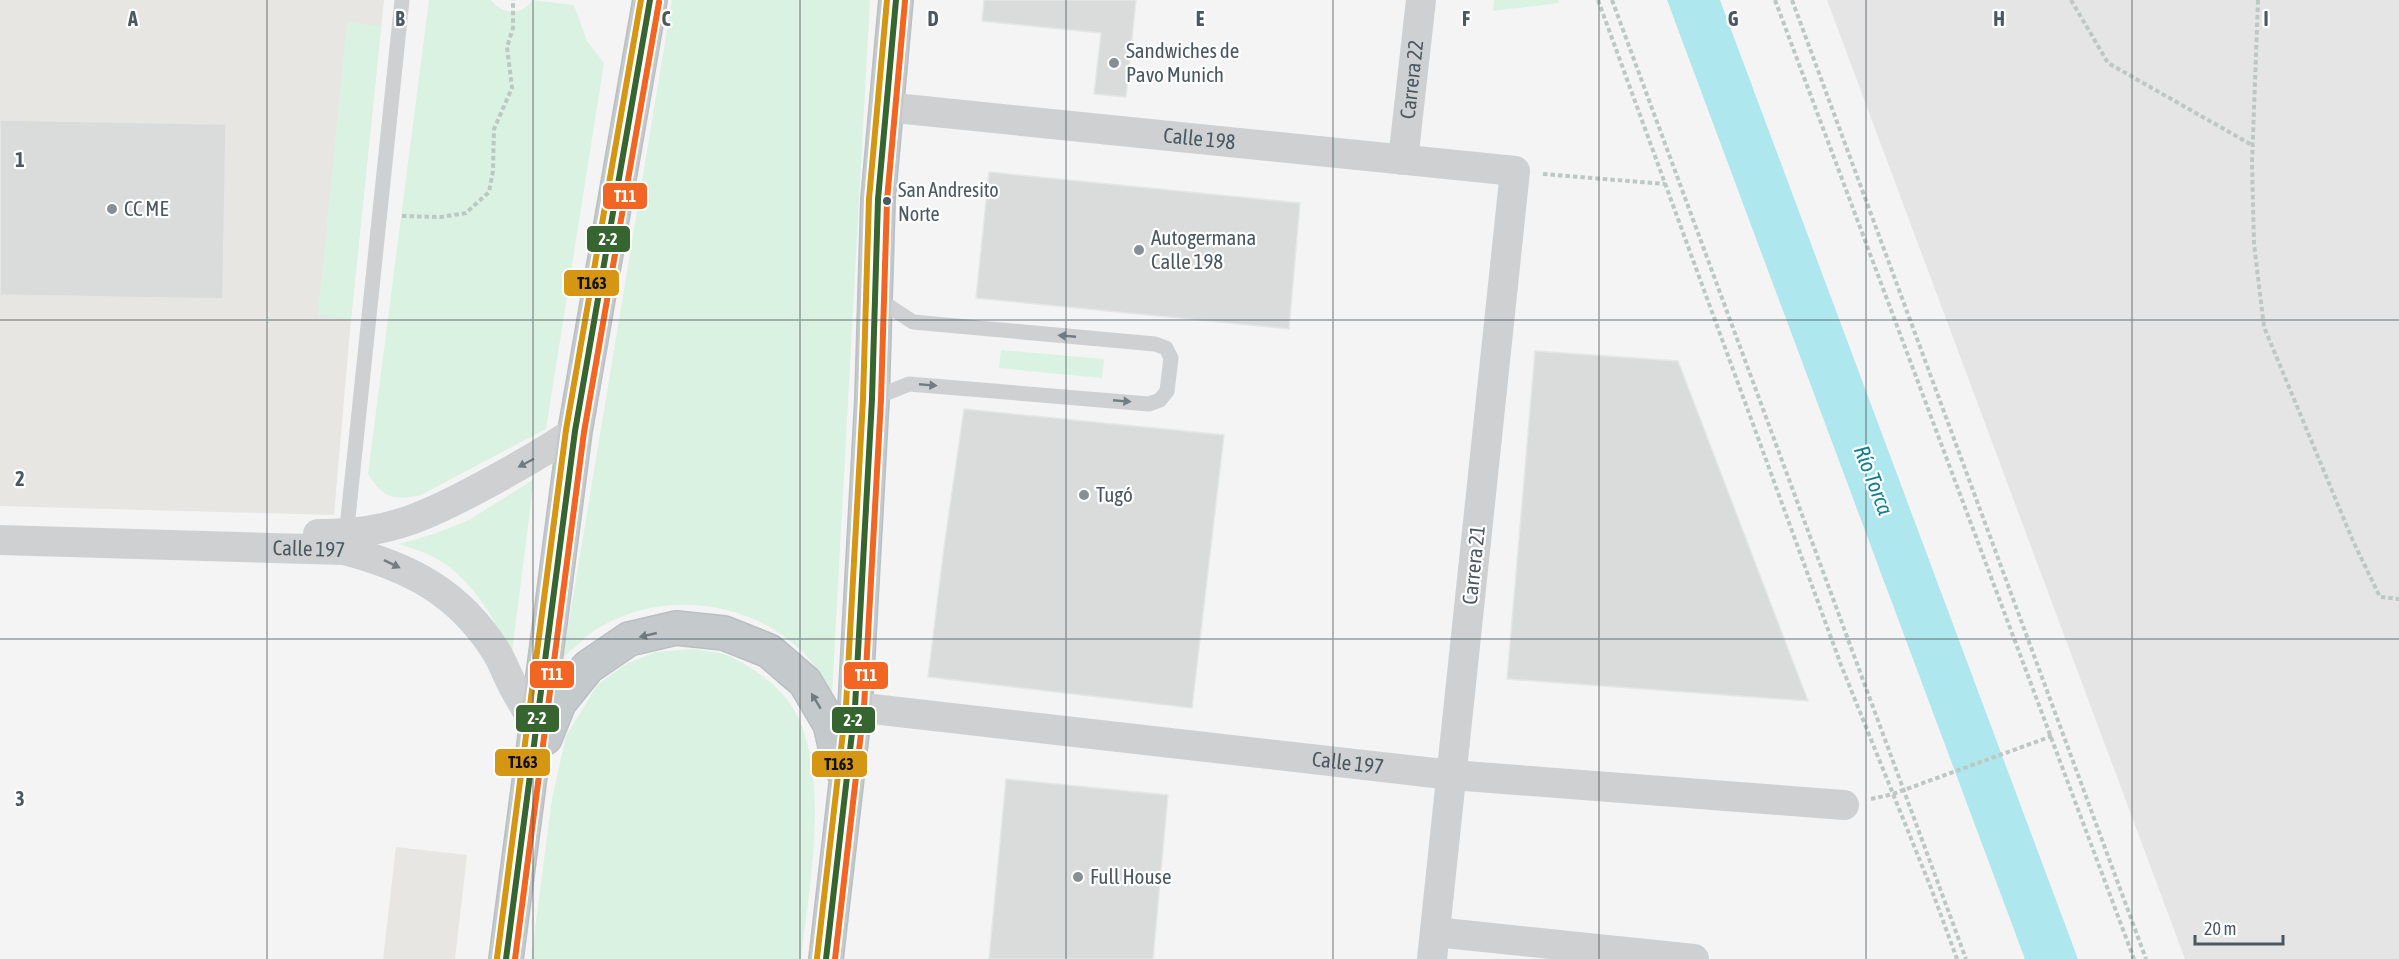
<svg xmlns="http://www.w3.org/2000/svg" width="2399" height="959" viewBox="0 0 2399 959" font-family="'Asap Condensed',sans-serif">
<rect width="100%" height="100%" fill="#f4f4f4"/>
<g fill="#e8e6e3">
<polygon points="0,0 384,0 351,319 334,515 0,506"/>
<polygon points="396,847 467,855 455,959 383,959"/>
</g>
<polygon fill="#e6e5e6" points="1827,0 2399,0 2399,959 2185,959"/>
<g fill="#daf2e1">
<path d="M429 0H491C501 14 522 17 532 0L574 5 587 41 604 63 546 429 421 495C393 501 383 498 368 474Z"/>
<path d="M672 0H870L832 694C825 682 818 669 809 659 759 602 668 588 602 626 588 633 576 647 563 658Z"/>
<polygon points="1494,0 1558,0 1559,3 1493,11"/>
<polygon points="347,22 381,26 351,319 318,315"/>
<polygon points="1001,350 1104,359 1102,378 999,368"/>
<path d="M534 479 512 652C493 618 472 579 437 559 426 552 411 548 399 544L434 534 469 520Z"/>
<path d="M693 649C706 651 722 652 733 658 758 670 784 690 797 715 830 784 809 885 801 959H531L552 799 566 736 598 684 628 663 656 652Z"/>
</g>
<polygon fill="#afe7ee" points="1667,0 1720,0 2078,959 2025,959"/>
<g fill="#dadcdc" stroke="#e5e6e7" stroke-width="1.5">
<polygon points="984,0 1136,0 1126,97 1094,94 1101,33 982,21"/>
<polygon points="0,120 226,124 223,299 0,295"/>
<polygon points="989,172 1300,203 1289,329 976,298"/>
<polygon points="1535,351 1678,361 1808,701 1507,679"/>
<polygon points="964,409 1224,435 1192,708 928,677 944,547"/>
<polygon points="1006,779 1168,795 1153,959 989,959"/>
</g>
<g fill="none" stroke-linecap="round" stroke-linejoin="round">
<g stroke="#b9bfc3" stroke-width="36">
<g id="trunk">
<polyline points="545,738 559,703 588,667 629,639 676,628 724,633 769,651 805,682 830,724 840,767"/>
<polyline points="506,959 575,431 650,0"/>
<polyline points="826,959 855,707 872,399 878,199 896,0"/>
</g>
</g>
<g stroke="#bcc8c3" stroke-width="4" stroke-dasharray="4.5 3" stroke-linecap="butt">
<polyline points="1598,0 1841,665 1931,888 1957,959"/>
<polyline points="1612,0 1966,959"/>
<polyline points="1775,0 2134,959"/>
<polyline points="1792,0 2146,959"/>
<polyline points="2071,0 2108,63 2252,145"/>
<polyline points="2258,0 2252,163 2254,244 2264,327 2353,541 2380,597 2399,599"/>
<polyline points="1543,174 1665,184"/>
<polyline points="402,216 441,217 466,213 489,192 493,171 494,129 512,88 507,47 513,28 513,0"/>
<polyline points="1871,799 1893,794 2052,736"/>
</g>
<g stroke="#ced0d2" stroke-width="15">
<polyline points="872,399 909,384 1149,404 1160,400 1167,391 1171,358 1166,348 1155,344 913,322 875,297"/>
<polyline points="346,537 402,0"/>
</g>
<g stroke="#ced0d2" stroke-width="30">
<path id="s1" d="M885 107 1515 171 1432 959"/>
<path id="s2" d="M1403 160 1421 0"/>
<path d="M318 534C388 536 432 514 492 481 521 465 548 450 575 431"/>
<path id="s3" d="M0 540 344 550C410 567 460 593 497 653 503 663 507 675 513 686 520 699 528 712 536 726"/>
<path id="s4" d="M855 707 1452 775 1844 805"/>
<polyline points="1435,932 1694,959"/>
</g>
<use href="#trunk" stroke="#c4c9cc" stroke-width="33"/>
<g stroke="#fff" stroke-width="10">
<g id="bus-1">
<polyline points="506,959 575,431 650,0"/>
<polyline points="826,959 855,707 872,399 878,199 896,0"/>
</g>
</g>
<g stroke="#fff" stroke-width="10">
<g id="bus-2">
<polyline points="515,959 584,432 659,2"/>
<polyline points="835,959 864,707 881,399 887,200 905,1"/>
</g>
</g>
<g stroke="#fff" stroke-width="10">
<g id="bus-3">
<polyline points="497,958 566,430 641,0"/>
<polyline points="817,958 846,706 863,399 869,199 887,0"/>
</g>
</g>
<use href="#bus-1" stroke="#36652f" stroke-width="6"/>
<use href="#bus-2" stroke="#f26522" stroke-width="6"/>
<use href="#bus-3" stroke="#d49613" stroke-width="6"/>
</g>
<defs><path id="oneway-solid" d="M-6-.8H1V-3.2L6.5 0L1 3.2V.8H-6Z" transform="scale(1.5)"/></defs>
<g fill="#727c83">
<use href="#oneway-solid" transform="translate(1067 336) rotate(-175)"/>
<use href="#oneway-solid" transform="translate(928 385) rotate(5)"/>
<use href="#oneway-solid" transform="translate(1122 401) rotate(5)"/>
<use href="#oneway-solid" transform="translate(526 463) rotate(152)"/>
<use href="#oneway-solid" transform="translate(392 564) rotate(26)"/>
</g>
<g fill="#6f7a81">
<use href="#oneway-solid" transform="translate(648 635) rotate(167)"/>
<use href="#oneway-solid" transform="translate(816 701) rotate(-121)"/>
</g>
<path fill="none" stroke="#4a5861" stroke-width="1.5" stroke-opacity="0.55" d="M267 0V959M533 0V959M800 0V959M1066 0V959M1333 0V959M1599 0V959M1866 0V959M2132 0V959M0 320H2399M0 639H2399"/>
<g fill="#868f94" stroke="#fff" stroke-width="2">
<circle cx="1114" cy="63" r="6"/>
<circle cx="112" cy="209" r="6"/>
<circle cx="1139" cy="250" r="6"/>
<circle cx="1084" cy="495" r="6"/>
<circle cx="1078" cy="877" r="6"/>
</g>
<circle fill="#4a5861" stroke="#fff" stroke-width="2" cx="887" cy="201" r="5"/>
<g text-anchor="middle" stroke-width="4.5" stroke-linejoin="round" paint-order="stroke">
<g font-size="20" fill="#4a5861" stroke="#fff" text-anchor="start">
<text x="898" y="197">San Andresito<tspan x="898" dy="24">Norte</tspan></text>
</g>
<g font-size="21" fill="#4a5861" stroke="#fff" text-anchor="start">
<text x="1126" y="58">Sandwiches de<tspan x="1126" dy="24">Pavo Munich</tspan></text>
<text x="124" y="216">CC ME</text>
<text x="1151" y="245">Autogermana<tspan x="1151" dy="24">Calle 198</tspan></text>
<text x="1096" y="502">Tugó</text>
<text x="1090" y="884">Full House</text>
</g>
<g font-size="21" fill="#4a5861" stroke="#fff">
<text dy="7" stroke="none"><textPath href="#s2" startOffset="81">Carrera 22</textPath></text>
<text dy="7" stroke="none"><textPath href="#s1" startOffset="316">Calle 198</textPath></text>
<text dy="7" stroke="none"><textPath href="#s3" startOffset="309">Calle 197</textPath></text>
<text transform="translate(1474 565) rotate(-84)" y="7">Carrera 21</text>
<text dy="7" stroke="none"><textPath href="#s4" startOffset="496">Calle 197</textPath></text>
</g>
<g font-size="22" font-style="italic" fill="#0f8090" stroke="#fff">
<text transform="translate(1874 480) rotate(69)" y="8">Río Torca</text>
</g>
</g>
<g font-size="20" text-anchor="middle" font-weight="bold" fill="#4a5861" stroke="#fff" stroke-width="4.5" stroke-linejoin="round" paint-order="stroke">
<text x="133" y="26">A</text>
<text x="400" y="26">B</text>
<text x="666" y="26">C</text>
<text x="933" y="26">D</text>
<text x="1200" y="26">E</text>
<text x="1466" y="26">F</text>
<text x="1733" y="26">G</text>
<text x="1999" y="26">H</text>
<text x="2266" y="26">I</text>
<text x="20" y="167">1</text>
<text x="20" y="486">2</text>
<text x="20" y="806">3</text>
</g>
<g stroke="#fff" stroke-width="2">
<rect x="602" y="182" width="46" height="28" rx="6" fill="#f26522"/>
<rect x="586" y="225" width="45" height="28" rx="6" fill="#36652f"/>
<rect x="563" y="269" width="57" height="28" rx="6" fill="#d49613"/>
<rect x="529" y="660" width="46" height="29" rx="6" fill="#f26522"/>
<rect x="843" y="661" width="46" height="29" rx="6" fill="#f26522"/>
<rect x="515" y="704" width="45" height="29" rx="6" fill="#36652f"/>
<rect x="831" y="706" width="45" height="28" rx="6" fill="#36652f"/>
<rect x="494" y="748" width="57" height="29" rx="6" fill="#d49613"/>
<rect x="811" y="750" width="57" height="28" rx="6" fill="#d49613"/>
</g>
<g font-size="16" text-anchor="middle" font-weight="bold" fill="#fff">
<text x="625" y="202">T11</text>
<text x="608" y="245">2-2</text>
<text x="552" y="680">T11</text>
<text x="866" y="681">T11</text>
<text x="537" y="724">2-2</text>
<text x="853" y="726">2-2</text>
</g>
<g font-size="16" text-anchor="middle" font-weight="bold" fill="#111">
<text x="592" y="289">T163</text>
<text x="523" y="768">T163</text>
<text x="839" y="770">T163</text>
</g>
<path d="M2195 935v9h88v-9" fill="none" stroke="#4a5861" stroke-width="3"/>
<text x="2204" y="935" font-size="18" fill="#4a5861" stroke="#ffffff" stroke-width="4.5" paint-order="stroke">20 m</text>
</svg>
